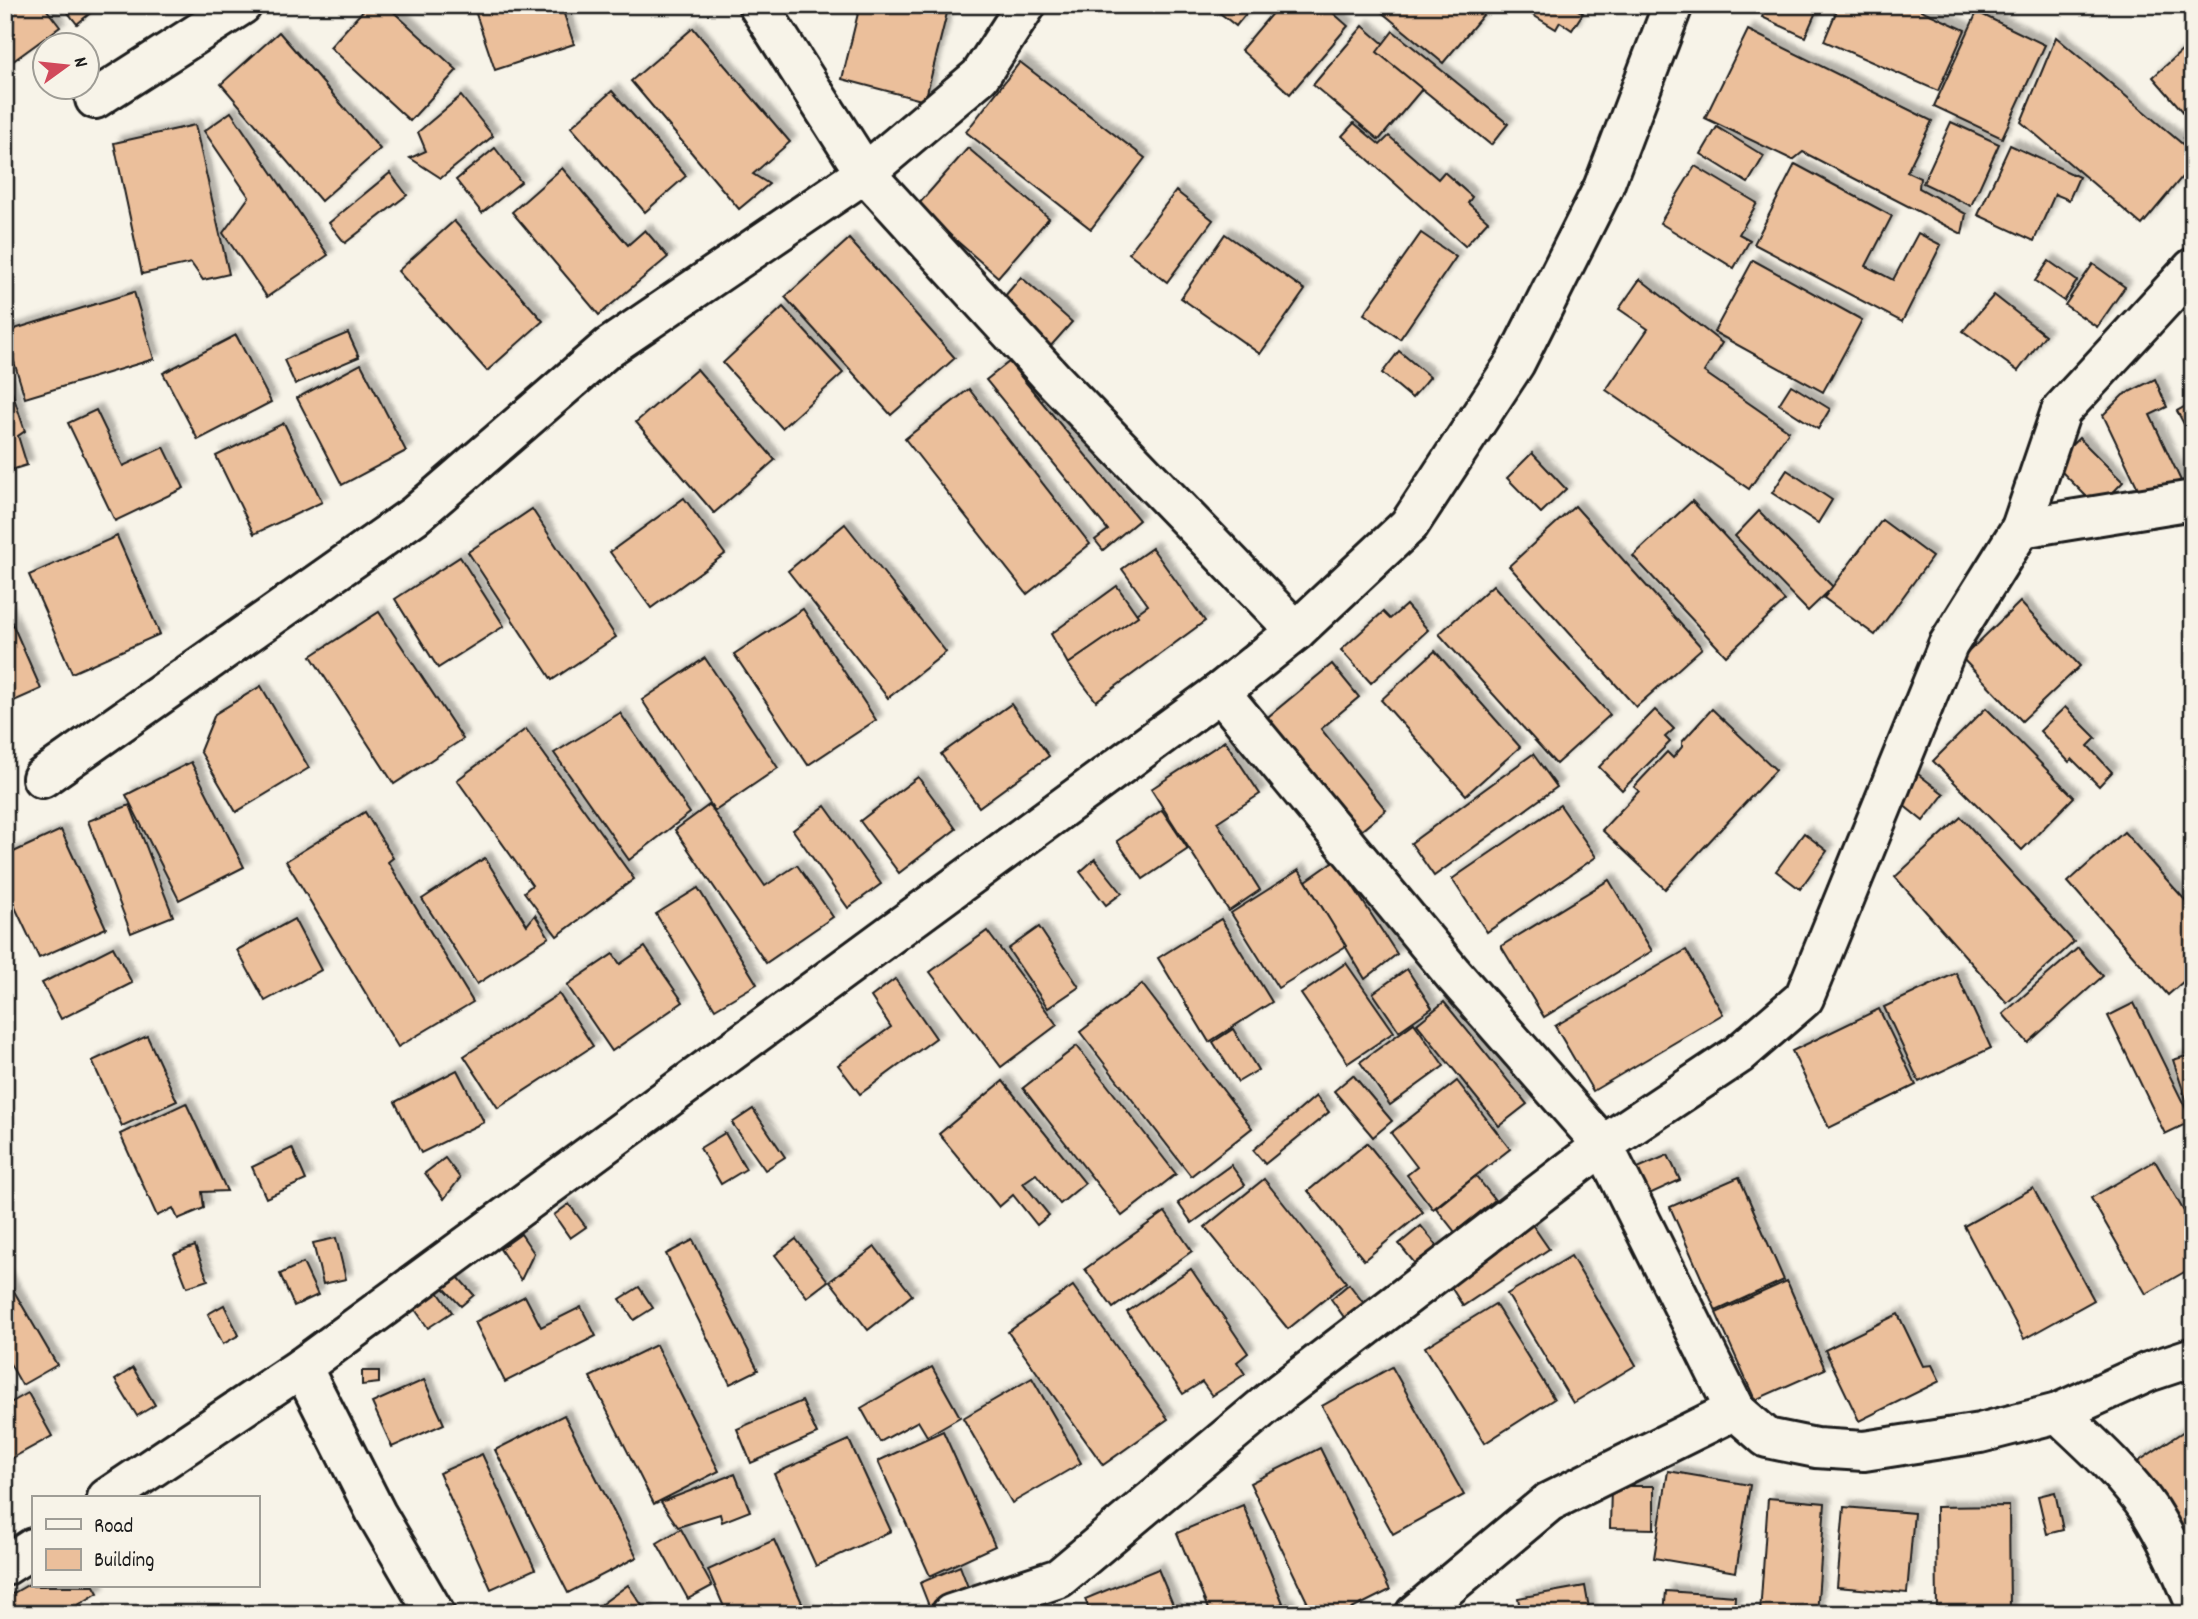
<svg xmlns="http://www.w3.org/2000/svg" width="2198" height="1619" viewBox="0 0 2198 1619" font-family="Dekko,sans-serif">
<defs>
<filter id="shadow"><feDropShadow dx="6" dy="-6" stdDeviation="2" flood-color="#0004"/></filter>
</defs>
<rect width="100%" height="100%" fill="#f7f3e8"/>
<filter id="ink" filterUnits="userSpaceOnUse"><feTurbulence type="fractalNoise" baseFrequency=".0143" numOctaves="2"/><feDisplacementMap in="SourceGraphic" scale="14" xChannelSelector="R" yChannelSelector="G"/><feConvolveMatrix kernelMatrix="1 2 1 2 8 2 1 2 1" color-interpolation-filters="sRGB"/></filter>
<g filter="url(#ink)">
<g fill="#ebbf9b" stroke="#1c1c1c" stroke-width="2" filter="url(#shadow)">
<polygon points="5,5 43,5 60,27 5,67"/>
<polygon points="62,5 100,5 77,24"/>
<polygon points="368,5 386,5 457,70 410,121 330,47"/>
<polygon points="473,5 561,5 574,44 495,70"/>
<polygon points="860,5 949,5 925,101 842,79"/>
<polygon points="1210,5 1253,5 1236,26"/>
<polygon points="1279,5 1324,5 1348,26 1290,94 1241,50"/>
<polygon points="1373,5 1484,5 1488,9 1443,63"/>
<polygon points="1526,5 1574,5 1573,7 1583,13 1572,30 1560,22 1556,29 1523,9"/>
<polygon points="1767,5 1819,5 1805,37 1762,17"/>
<polygon points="1839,5 1910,5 1965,30 1938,91 1824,41"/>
<polygon points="1977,12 2045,45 2002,138 1934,106"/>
<polygon points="1363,26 1428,82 1379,140 1313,85"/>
<polygon points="693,28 790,142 753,174 769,184 739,209 631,81"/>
<polygon points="1748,30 1932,121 1907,172 1920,178 1919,188 1966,214 1962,234 1803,152 1793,160 1705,118"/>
<polygon points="1393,31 1508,124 1491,145 1377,52"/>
<polygon points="279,32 380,149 321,201 221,84"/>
<polygon points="2056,37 2193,153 2193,164 2142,225 2021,122"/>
<polygon points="2193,41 2193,123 2153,77"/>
<polygon points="1020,62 1145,158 1091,229 966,132"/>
<polygon points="612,91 686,176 645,212 571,127"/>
<polygon points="461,96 493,136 441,178 410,158 426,151 418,132"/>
<polygon points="231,112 328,255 267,297 223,233 249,197 204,131"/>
<polygon points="1951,122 1999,144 1971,206 1923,183"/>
<polygon points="1354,123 1380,145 1389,136 1438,179 1444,172 1472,197 1468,203 1488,221 1465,246 1342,136"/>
<polygon points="195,125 229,274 203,280 191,263 142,274 114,143"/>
<polygon points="1717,127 1764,156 1748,183 1701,154"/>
<polygon points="2010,145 2079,177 2069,200 2055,194 2034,241 1978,215"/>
<polygon points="495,148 521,182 482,213 456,180"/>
<polygon points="968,148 1049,218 998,277 917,206"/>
<polygon points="1795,164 1892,216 1866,266 1893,280 1918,233 1941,245 1902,322 1754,244"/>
<polygon points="1695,166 1757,203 1739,234 1750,240 1734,268 1660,223"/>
<polygon points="562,168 628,245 645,230 668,257 599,315 512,212"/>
<polygon points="390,173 407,195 345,243 329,223"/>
<polygon points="1176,191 1213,220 1167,282 1129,253"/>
<polygon points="454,221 543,321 487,371 398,271"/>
<polygon points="1421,233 1456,257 1400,339 1364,314"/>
<polygon points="1225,234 1305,290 1260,354 1181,298"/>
<polygon points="849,239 955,358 891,415 785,297"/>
<polygon points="1753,260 1862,320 1823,392 1714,332"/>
<polygon points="2049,261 2077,281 2064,301 2035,281"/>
<polygon points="2093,264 2125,287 2097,327 2065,305"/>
<polygon points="1021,277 1072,322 1049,348 999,303"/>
<polygon points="1640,279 1722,343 1704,372 1789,431 1749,489 1606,390 1648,329 1619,309"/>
<polygon points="134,292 154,359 25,398 5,332"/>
<polygon points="1994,295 2045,335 2018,371 1963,331"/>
<polygon points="2193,297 2193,328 2180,304"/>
<polygon points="783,307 843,373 782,428 723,363"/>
<polygon points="348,333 359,357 295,384 284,360"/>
<polygon points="236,335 271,402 198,440 163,373"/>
<polygon points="1399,351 1430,377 1412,398 1382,373"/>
<polygon points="1009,362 1139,520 1103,550 1095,540 1108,530 986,380"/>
<polygon points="361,364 406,451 342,485 297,398"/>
<polygon points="697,369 775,460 714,513 636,422"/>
<polygon points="2155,379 2167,407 2150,415 2183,485 2145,503 2103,415 2123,395"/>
<polygon points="9,383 25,431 18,436 27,465 5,472 5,384"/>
<polygon points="1791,385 1830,409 1818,429 1779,404"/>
<polygon points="969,389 1090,544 1027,594 905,439"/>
<polygon points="2193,402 2193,441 2177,411"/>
<polygon points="96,410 123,466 164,447 184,488 115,521 68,423"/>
<polygon points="284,423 322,502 254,534 216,456"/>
<polygon points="2079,438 2123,482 2098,508 2053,463"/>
<polygon points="1532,453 1566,489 1541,513 1507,478"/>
<polygon points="1787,470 1832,500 1818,523 1772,493"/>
<polygon points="684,498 725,554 651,608 610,552"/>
<polygon points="1692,501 1785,601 1726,656 1633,556"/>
<polygon points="1575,506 1702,648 1636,707 1509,566"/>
<polygon points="532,509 616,637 552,680 468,552"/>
<polygon points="1759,511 1833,587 1808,611 1735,536"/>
<polygon points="1882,520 1932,557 1875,635 1824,598"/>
<polygon points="845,524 946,652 888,698 788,571"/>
<polygon points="117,536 160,634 72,673 29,575"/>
<polygon points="1152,548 1205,621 1096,701 1068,664 1148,605 1122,569"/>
<polygon points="460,557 504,626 438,668 395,599"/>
<polygon points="1493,585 1610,715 1556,764 1439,634"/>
<polygon points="1117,586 1138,616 1068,664 1051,634"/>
<polygon points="2020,602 2080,666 2022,721 1962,658"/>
<polygon points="1406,605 1428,630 1371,683 1341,650 1383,612 1390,619"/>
<polygon points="5,607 41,689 5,705"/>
<polygon points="803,609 876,720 808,765 734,654"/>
<polygon points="379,612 463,739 394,784 311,656"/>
<polygon points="1435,651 1520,747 1466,795 1381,700"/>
<polygon points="705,658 778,768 715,811 642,700"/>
<polygon points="1332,664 1359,697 1321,729 1386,810 1350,840 1257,726"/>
<polygon points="261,686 309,768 236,812 200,751 215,714"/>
<polygon points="1011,704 1049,756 979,807 941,754"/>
<polygon points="2065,707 2096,738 2088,746 2112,772 2099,786 2072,759 2069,762 2040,731"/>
<polygon points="1986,708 2074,797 2022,850 1933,761"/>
<polygon points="1712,709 1776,770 1665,889 1602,830 1639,791 1634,787 1667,752 1673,758 1682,747 1682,742"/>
<polygon points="1655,710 1674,729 1665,737 1670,742 1622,790 1599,767"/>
<polygon points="620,713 690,813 629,860 554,753"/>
<polygon points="526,729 634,879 557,936 524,892 532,885 457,780"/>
<polygon points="1225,741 1260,794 1217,822 1260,890 1229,911 1151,789"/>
<polygon points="1533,754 1557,787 1434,876 1411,843"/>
<polygon points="191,762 244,867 179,900 126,795"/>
<polygon points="1918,774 1944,794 1923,821 1897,800"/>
<polygon points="918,777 956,829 899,873 860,821"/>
<polygon points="130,805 173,916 131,933 88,821"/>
<polygon points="709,805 765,886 797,865 833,917 766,963 675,830"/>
<polygon points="1560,805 1596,857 1487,932 1452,879"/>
<polygon points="825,806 881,884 848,908 793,830"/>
<polygon points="1162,810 1188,849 1143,879 1117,841"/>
<polygon points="365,812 393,858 388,862 473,1002 398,1047 286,861"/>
<polygon points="1961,817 2074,942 2007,1003 1895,877"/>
<polygon points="61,830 106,928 39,958 5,886 5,856"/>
<polygon points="2124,832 2193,909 2193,973 2168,995 2068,882"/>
<polygon points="1804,833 1827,851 1800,889 1776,871"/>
<polygon points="485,858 527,925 535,915 549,937 477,984 422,899"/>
<polygon points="1095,859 1122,893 1106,905 1080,872"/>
<polygon points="1336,860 1397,954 1365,979 1306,881"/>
<polygon points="1299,870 1346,946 1278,988 1231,913"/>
<polygon points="1609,880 1652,951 1544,1017 1501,946"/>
<polygon points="698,888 757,984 715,1009 656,914"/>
<polygon points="294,919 321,970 265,1001 237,950"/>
<polygon points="1221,919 1272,1002 1209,1042 1158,958"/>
<polygon points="1039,927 1079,987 1048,1008 1008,949"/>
<polygon points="987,931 1057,1025 1001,1067 930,972"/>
<polygon points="113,947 132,983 61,1019 42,983"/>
<polygon points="645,947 683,1002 612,1051 567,985 613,954 620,964"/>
<polygon points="2078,948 2103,976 2028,1043 2003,1014"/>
<polygon points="1686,950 1723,1014 1593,1091 1555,1026"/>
<polygon points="1346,963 1394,1032 1348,1063 1301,994"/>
<polygon points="1407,969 1432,1008 1399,1031 1373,993"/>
<polygon points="1956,973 1991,1048 1919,1082 1884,1007"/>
<polygon points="895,979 936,1038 860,1094 838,1065 891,1027 871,997"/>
<polygon points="1142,984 1252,1128 1191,1176 1080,1032"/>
<polygon points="559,994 593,1046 498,1108 464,1056"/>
<polygon points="1444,1002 1527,1104 1499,1126 1417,1024"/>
<polygon points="2134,1003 2192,1121 2165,1134 2108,1016"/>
<polygon points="1879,1009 1916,1085 1829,1128 1792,1051"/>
<polygon points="1414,1023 1444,1066 1390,1105 1360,1062"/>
<polygon points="1233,1029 1258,1070 1238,1082 1213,1042"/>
<polygon points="147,1036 177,1101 122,1126 92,1061"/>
<polygon points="1077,1046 1176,1174 1122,1216 1023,1088"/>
<polygon points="2193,1054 2193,1120 2173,1060"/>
<polygon points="457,1070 484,1122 421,1153 395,1102"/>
<polygon points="1353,1075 1392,1121 1373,1137 1334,1091"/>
<polygon points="1003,1081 1085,1183 1060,1204 1036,1174 1023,1183 1049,1215 1037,1225 1013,1195 999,1207 939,1134"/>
<polygon points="1457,1081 1510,1149 1433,1209 1407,1175 1417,1167 1391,1133"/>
<polygon points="1316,1096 1329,1112 1265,1164 1253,1150"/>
<polygon points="186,1103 227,1191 202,1192 204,1208 178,1219 173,1208 157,1216 120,1134"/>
<polygon points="753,1109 785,1157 765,1170 732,1123"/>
<polygon points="725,1133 746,1169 721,1184 700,1148"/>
<polygon points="1367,1143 1423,1212 1364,1260 1308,1191"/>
<polygon points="292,1148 306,1180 266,1198 252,1167"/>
<polygon points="1668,1155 1680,1180 1645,1196 1633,1170"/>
<polygon points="445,1158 460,1178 444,1199 425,1173"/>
<polygon points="2155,1161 2193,1227 2193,1267 2146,1294 2091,1198"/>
<polygon points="1231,1165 1245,1185 1192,1223 1178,1203"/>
<polygon points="1476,1176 1495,1200 1455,1232 1436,1208"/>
<polygon points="1739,1177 1784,1280 1716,1311 1670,1207"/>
<polygon points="1264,1179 1346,1282 1288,1329 1205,1227"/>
<polygon points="2033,1188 2094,1300 2024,1339 1964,1226"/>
<polygon points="569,1204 586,1227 570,1238 554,1215"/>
<polygon points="1165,1212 1192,1251 1113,1308 1085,1269"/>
<polygon points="1529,1220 1549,1249 1463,1306 1444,1276"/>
<polygon points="1421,1226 1439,1248 1417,1266 1399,1244"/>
<polygon points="521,1234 534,1253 521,1280 500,1249"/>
<polygon points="336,1238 346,1279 323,1284 313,1243"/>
<polygon points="796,1239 828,1281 807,1297 775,1255"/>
<polygon points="693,1240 758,1370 730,1384 666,1254"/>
<polygon points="195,1246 208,1280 187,1287 174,1254"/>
<polygon points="875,1247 912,1295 868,1330 830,1281"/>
<polygon points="1571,1256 1636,1365 1573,1403 1507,1294"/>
<polygon points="303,1263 318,1295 294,1306 280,1274"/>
<polygon points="1191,1269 1248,1353 1237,1362 1245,1374 1212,1396 1202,1382 1183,1394 1127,1312"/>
<polygon points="5,1276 57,1365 22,1385 5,1355"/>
<polygon points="457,1276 474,1295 461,1306 444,1288"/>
<polygon points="1787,1281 1825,1369 1755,1400 1716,1313"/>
<polygon points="1349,1284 1365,1305 1346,1320 1331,1299"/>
<polygon points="1073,1286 1168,1419 1103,1465 1008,1332"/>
<polygon points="639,1287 653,1308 634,1320 620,1299"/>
<polygon points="438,1292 452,1312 428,1328 414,1308"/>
<polygon points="525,1296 541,1327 581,1307 596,1336 505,1382 475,1322"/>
<polygon points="1495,1304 1554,1399 1485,1443 1425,1347"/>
<polygon points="224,1305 239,1335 223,1344 208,1314"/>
<polygon points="1898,1314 1923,1366 1932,1365 1940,1381 1859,1421 1825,1350"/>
<polygon points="656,1345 719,1471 654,1504 590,1377"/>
<polygon points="932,1367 960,1417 927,1436 918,1421 880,1442 861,1408"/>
<polygon points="1392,1367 1464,1495 1393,1534 1322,1406"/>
<polygon points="133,1368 155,1405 137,1416 115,1380"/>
<polygon points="362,1371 379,1371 379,1383 362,1385"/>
<polygon points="1032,1378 1081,1463 1012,1503 963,1418"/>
<polygon points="424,1380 444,1424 392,1447 372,1403"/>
<polygon points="28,1393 52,1436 5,1462 5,1406"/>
<polygon points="802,1401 817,1434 751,1463 737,1429"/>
<polygon points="564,1415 637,1557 568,1593 495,1450"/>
<polygon points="2193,1425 2193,1549 2136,1463"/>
<polygon points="943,1431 995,1546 930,1576 878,1461"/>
<polygon points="849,1440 891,1531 816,1566 774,1474"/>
<polygon points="1320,1448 1390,1590 1342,1614 1313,1614 1250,1483"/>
<polygon points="482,1454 535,1569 491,1589 439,1473"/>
<polygon points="1668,1471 1750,1485 1736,1572 1654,1558"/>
<polygon points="735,1474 750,1511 722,1522 720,1514 678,1527 661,1502"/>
<polygon points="1611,1486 1654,1486 1654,1529 1610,1528"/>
<polygon points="2055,1492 2063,1530 2047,1534 2038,1496"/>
<polygon points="1768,1498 1825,1503 1817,1614 1760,1614"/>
<polygon points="1243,1505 1283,1603 1256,1614 1210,1614 1177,1533"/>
<polygon points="2009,1506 2010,1614 1937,1614 1936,1507"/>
<polygon points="1844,1507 1914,1513 1907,1593 1837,1587"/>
<polygon points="681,1529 712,1586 688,1599 657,1543"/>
<polygon points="774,1540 807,1614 727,1614 708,1570"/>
<polygon points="960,1566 969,1590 929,1606 920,1583"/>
<polygon points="1158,1569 1177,1614 1091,1614 1085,1599"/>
<polygon points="33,1582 33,1586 94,1586 98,1593 63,1614 5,1614 5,1598"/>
<polygon points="628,1585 648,1614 588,1614"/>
<polygon points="1585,1586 1590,1614 1521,1614 1518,1598"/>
<polygon points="1666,1591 1735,1596 1734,1614 1664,1614"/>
<polygon points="1287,1604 1291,1614 1263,1614"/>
</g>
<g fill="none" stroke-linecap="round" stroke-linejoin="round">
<g stroke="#1c1c1c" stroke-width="44">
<g id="minor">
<polyline points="758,5 865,173 1055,381 1296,631"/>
<polyline points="95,99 242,5"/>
<polyline points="2021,528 2193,500"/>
<polyline points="1220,692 1453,974 1603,1145 1735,1410 1767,1438 1816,1448 1864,1451 1980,1433 2058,1413 2148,1372 2193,1357"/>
<polyline points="42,778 415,515 609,347 865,173 980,76 1026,5"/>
<polyline points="302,1367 376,1513 435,1614"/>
<path d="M2058 1413C2090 1443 2125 1474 2150 1511 2167 1538 2181 1569 2193 1598"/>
<polyline points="107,1498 302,1367 1220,692 1296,631 1409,525 1515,363 1603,188 1673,5"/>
<polyline points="5,1566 33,1548"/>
<polyline points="951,1614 1059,1578 1281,1392 1603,1145 1738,1055 1804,998 1948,645 2021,528 2061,411 2193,268"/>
<polyline points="1415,1614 1549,1502 1735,1410"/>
</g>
</g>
<use href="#minor" stroke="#f7f3e8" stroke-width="38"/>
</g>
</g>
<rect width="2198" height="1619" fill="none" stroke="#f7f3e8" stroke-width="28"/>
<rect x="14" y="14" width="2170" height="1591" fill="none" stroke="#1c1c1c" stroke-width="2.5" filter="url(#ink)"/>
<rect x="32" y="1496" width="228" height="91" fill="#f7f3e8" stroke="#9f9d96" stroke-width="2"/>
<rect x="46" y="1519" width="35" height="10" fill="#f7f3e8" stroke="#9f9d96" stroke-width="2"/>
<text x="94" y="1532" font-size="21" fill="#1c1c1c">Road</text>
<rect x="46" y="1549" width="35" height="21" fill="#ebbf9b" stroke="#9f9d96" stroke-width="2"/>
<text x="94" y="1566" font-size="21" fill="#1c1c1c">Building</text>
<g transform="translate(66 66) rotate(75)"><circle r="33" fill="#f7f3e8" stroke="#9f9d96" stroke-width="2"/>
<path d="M0-5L12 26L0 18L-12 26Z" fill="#d1495b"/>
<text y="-10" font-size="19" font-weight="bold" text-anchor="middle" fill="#1c1c1c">N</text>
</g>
</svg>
